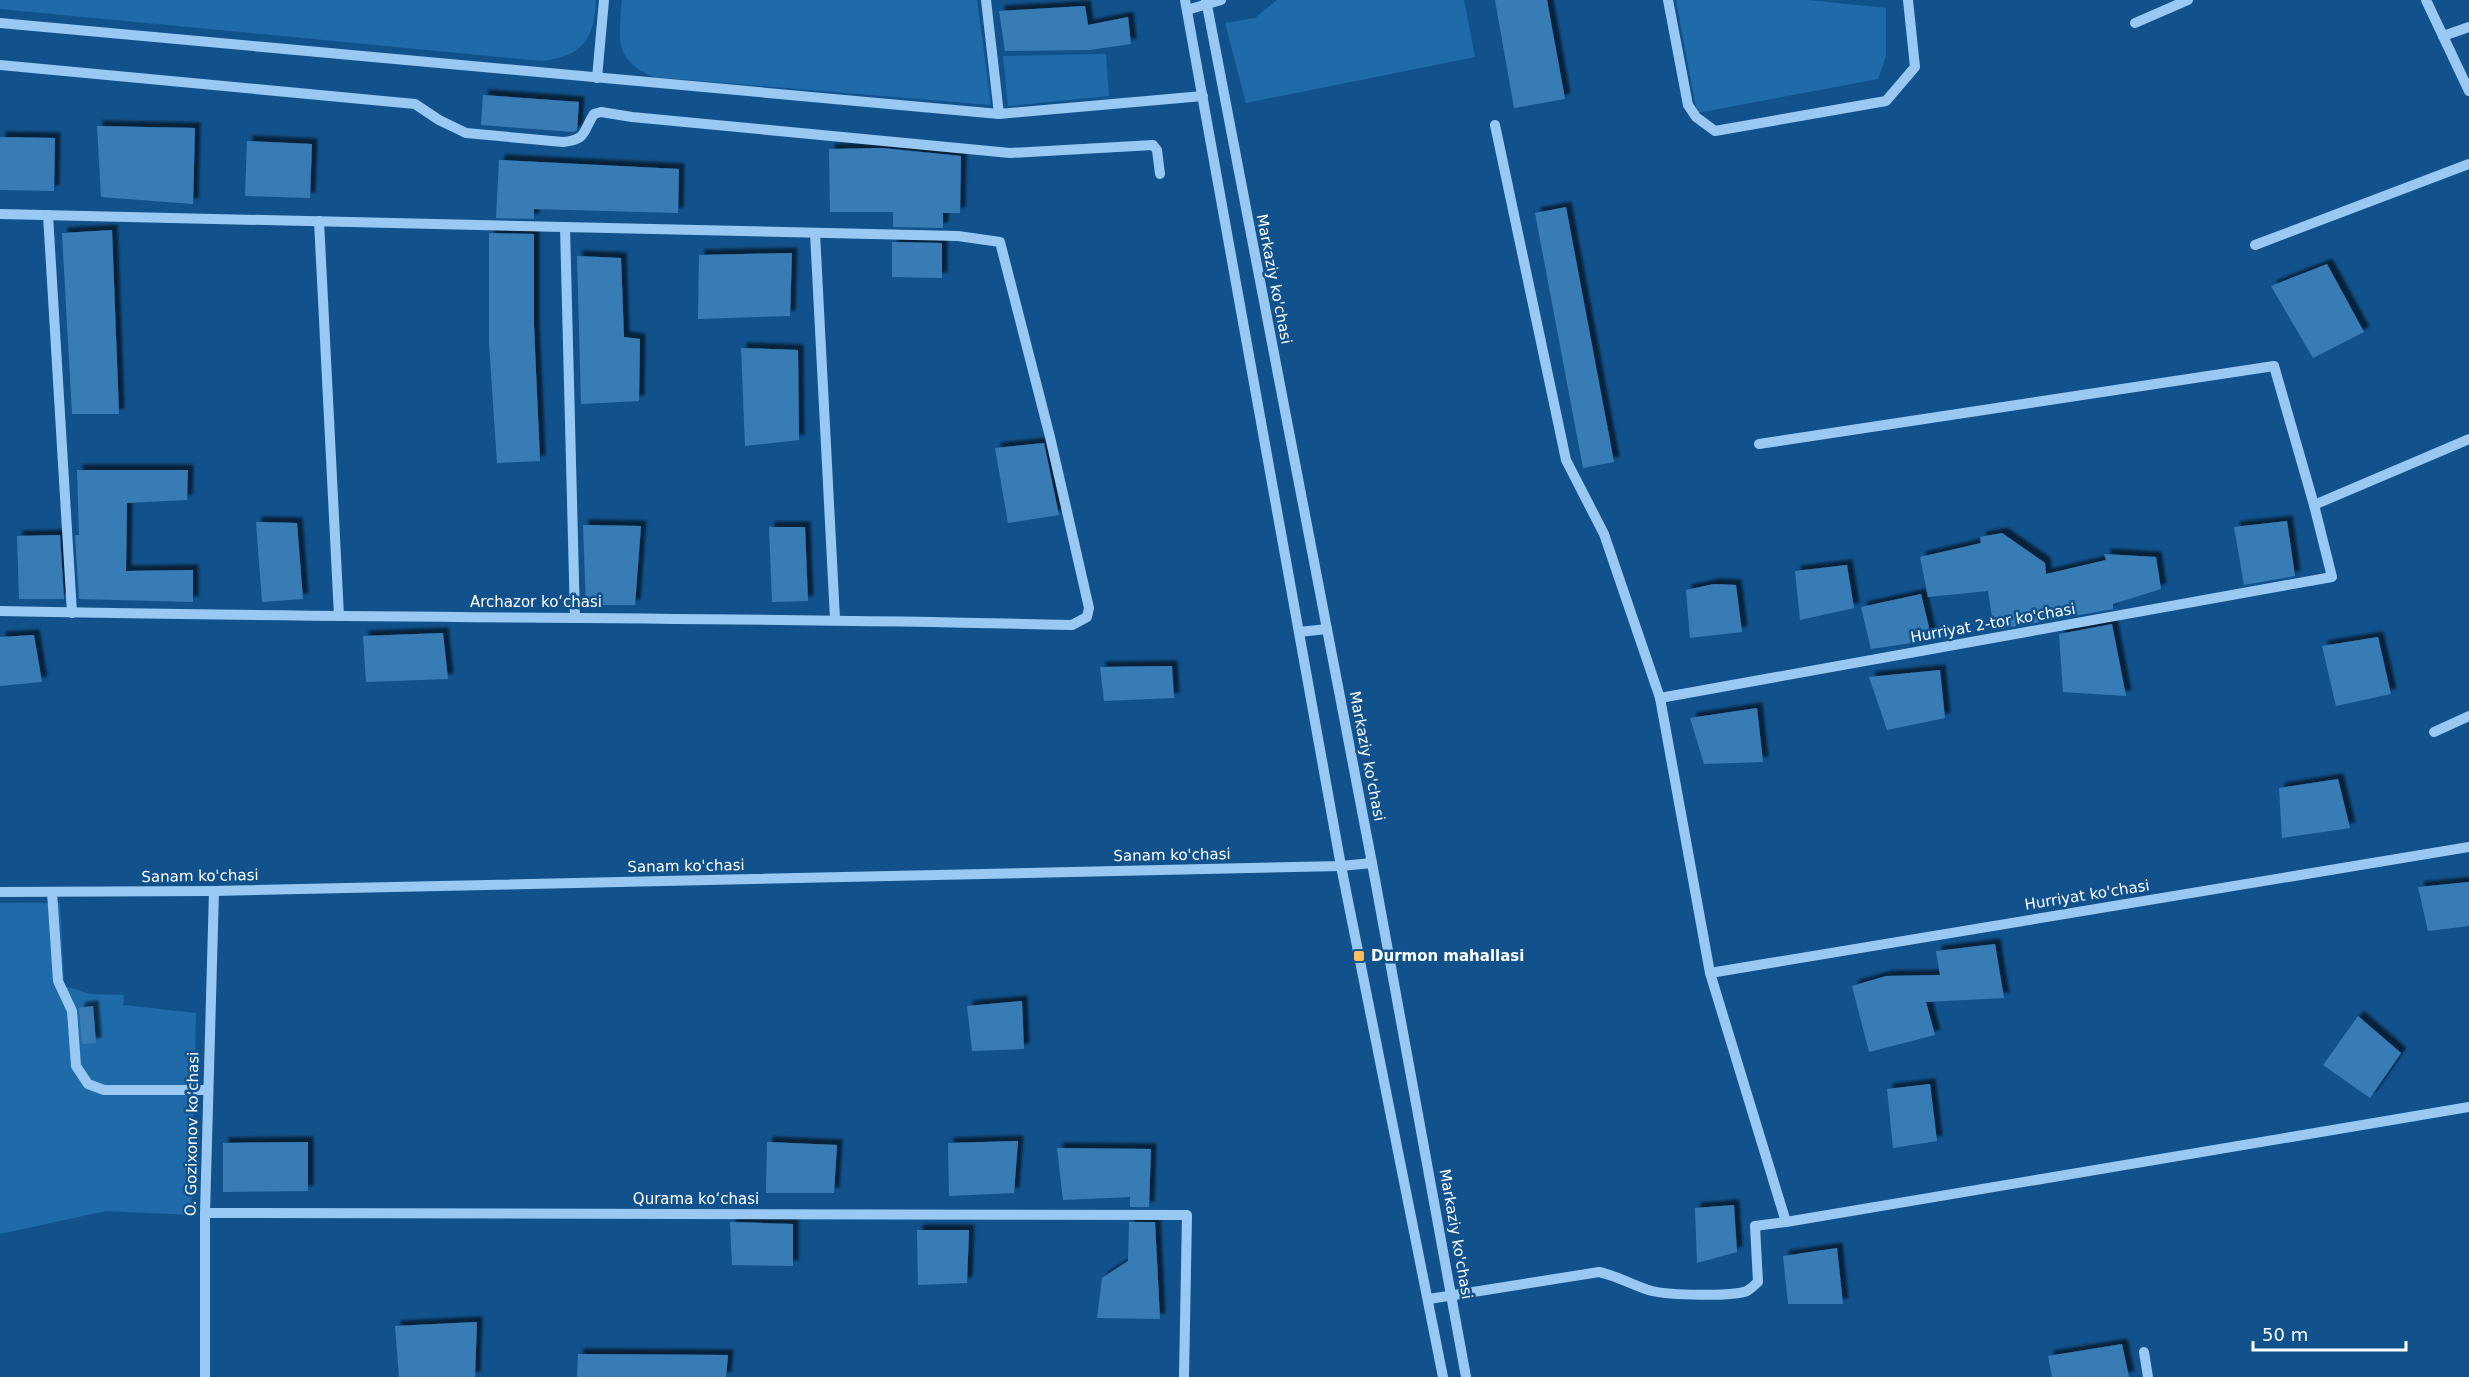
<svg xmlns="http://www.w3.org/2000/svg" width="2469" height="1377" viewBox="0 0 2469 1377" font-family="'DejaVu Sans',sans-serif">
<defs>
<filter id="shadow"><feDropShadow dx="5.5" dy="-5.5" stdDeviation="1.5" flood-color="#0009"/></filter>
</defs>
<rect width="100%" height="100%" fill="#11528d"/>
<g fill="#1f6baa">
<path d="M0 0H596C594 39 583 56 542 61L0 9Z"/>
<path d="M622 0H977L991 105 654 77C613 61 619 37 622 0Z"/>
<polygon points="1277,0 1464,0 1475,57 1246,103 1225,23 1255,18"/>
<polygon points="1676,0 1808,0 1886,8 1886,56 1878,79 1697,113"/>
<polygon points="1106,54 1109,96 1008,106 1003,56"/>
<polygon points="0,903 60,903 64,986 90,994 124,995 123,1005 196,1013 191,1215 106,1211 0,1234"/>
</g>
<g fill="#397cb6" filter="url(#shadow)">
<polygon points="1495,0 1547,0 1565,99 1514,108"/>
<polygon points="1085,6 1088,25 1128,17 1131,44 1089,50 1005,51 999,11"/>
<polygon points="483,95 579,102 577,130 573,132 481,125"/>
<polygon points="97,126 195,128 193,204 101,197"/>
<polygon points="0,137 55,138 54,191 0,190"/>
<polygon points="247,141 312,144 310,198 245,196"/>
<polygon points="882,148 961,156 960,213 943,213 943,228 893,227 893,212 830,212 829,149"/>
<polygon points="499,160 679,169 678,213 534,209 534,219 496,218"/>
<polygon points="1566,207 1614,462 1583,468 1535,213"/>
<polygon points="112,230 119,414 72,414 62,233"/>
<polygon points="489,233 534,234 534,326 540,461 497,463 489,343"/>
<polygon points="892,242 942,243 942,278 892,277"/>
<polygon points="792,253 790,316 698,319 699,255"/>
<polygon points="577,256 621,258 624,337 640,339 639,401 581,404"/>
<polygon points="2327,264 2364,332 2313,358 2271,286"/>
<polygon points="741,348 798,350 799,440 745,446"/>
<polygon points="1044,443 1059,515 1008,523 995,448"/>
<polygon points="77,470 188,470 187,500 127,503 126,571 193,570 193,602 79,599 75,535 79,535"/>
<polygon points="2287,521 2295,576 2244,585 2234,527"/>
<polygon points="256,522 297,523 303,599 262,602"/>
<polygon points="583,525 641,526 635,605 586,605"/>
<polygon points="769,527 805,527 808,601 772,602"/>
<polygon points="2002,533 2045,563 2046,574 2106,560 2104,554 2156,557 2161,589 2113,604 2113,609 1994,630 1988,591 1928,597 1920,557 1981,543 1980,537"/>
<polygon points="60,535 64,599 19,599 17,536"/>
<polygon points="1847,565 1854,608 1800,620 1795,571"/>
<polygon points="1714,584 1736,585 1742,632 1690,638 1686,590"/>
<polygon points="1921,594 1932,640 1871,649 1861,607"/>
<polygon points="2112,624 2126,696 2063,692 2059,634"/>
<polygon points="443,633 448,679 366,682 363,636"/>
<polygon points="34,635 42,682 0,686 0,637"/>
<polygon points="2378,637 2391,694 2336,706 2322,646"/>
<polygon points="1172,666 1174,698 1104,701 1100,667"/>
<polygon points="1940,670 1945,718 1887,730 1869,677"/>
<polygon points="1757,708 1763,762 1704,764 1690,718"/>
<polygon points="2338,779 2350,828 2282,838 2279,788"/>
<polygon points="2469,882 2469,926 2428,931 2418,887"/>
<polygon points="1995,944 2004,998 1926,1002 1935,1035 1869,1052 1852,986 1886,976 1940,975 1936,951"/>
<polygon points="1022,1001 1024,1049 972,1051 967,1006"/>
<polygon points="93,1006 96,1043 82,1044 79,1008"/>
<polygon points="2358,1016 2401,1053 2370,1098 2323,1065"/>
<polygon points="1930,1084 1937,1141 1893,1148 1887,1089"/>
<polygon points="1018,1141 1014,1193 949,1196 948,1143"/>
<polygon points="308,1142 308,1191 223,1192 223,1143"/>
<polygon points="767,1142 837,1145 834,1193 766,1193"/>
<polygon points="1057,1148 1151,1149 1149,1207 1130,1207 1130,1197 1063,1200"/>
<polygon points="1734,1205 1737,1252 1697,1263 1695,1208"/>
<polygon points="730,1222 793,1224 793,1266 732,1265"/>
<polygon points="1129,1222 1155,1222 1160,1319 1097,1318 1102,1278 1128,1261"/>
<polygon points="917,1230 969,1230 967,1283 918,1285"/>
<polygon points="1837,1248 1843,1304 1788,1304 1783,1256"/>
<polygon points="477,1322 475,1377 399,1377 395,1326"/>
<polygon points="2122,1344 2129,1377 2052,1377 2048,1356"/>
<polygon points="578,1354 728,1355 726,1377 577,1377"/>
</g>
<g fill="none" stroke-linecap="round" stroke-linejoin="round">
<g stroke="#99c9f2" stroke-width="10">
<polyline points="986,0 999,114"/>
<polyline points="1185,0 1341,866 1443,1377"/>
<polyline points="1206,0 1372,863 1466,1377"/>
<polyline points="1668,0 1688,105 1696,117 1715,131 1886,101 1915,67 1908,0"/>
<polyline points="2426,0 2469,91"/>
<polyline points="1187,10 1221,0"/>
<polyline points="0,23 999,114 1203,96"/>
<polyline points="2135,23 2188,0"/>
<polyline points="2443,36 2469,27"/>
<path d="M0 65 415 104 439 120 466 133 563 142C588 139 582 132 594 114L601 112 632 117 1010 153 1153 145 1157 150 1160 174"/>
<polyline points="597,78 604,0"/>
<polyline points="1495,125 1566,460 1604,534 1660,698 1710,973 1786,1222"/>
<path d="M0 214 958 236 1000 242 1050 437 1089 608 1087 617 1072 625C715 616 357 619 0 611"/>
<polyline points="48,215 72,613"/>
<polyline points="319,221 339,616"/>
<polyline points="565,227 575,618"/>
<polyline points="815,233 835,619"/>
<polyline points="2255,245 2469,164"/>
<polyline points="2314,505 2469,439"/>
<polyline points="1299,632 1327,629"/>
<polyline points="1660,698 2332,577 2314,505 2274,366 1759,444"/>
<polyline points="2434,732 2469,716"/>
<polyline points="0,892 214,891 1341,866 1372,863"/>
<polyline points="52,892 58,981 72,1011 76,1066 88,1084 104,1090 208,1090"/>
<polyline points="1710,973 2469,847"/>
<polyline points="205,1213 1187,1215 1184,1377"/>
<path d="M1429 1299 1599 1272C1618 1276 1634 1286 1652 1291 1669 1295 1732 1297 1747 1291 1750 1289 1755 1285 1758 1282L1755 1226 1786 1222 2469 1107"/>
<polyline points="2144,1352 2148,1377"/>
<polyline points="205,1377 205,1213 214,891"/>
</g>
</g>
<rect fill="#ffc05a" stroke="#11528d" stroke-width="2" x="1353" y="950" width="12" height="12" rx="3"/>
<g text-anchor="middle" stroke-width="5" stroke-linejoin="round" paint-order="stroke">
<g font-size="15" fill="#fff" stroke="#11528d">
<text transform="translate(1274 279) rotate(79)" y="5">Markaziy ko'chasi</text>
<text x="536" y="607">Archazor ko‘chasi</text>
<text transform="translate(1993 623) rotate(-10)" y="5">Hurriyat 2-tor ko'chasi</text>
<text transform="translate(1367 756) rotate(79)" y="5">Markaziy ko'chasi</text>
<text transform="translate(1172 855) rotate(-1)" y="5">Sanam ko'chasi</text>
<text transform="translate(686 866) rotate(-1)" y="5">Sanam ko'chasi</text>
<text transform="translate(200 876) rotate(-1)" y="5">Sanam ko'chasi</text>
<text transform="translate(2087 895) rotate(-9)" y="5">Hurriyat ko'chasi</text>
<text transform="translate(192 1134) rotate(-89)" y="5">O. Gozixonov koʻchasi</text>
<text x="696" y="1204">Qurama koʻchasi</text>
<text transform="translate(1456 1234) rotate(80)" y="5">Markaziy ko'chasi</text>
</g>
<g font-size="15" font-weight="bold" fill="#fff" stroke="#11528d" text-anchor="start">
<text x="1371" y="961">Durmon mahallasi</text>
</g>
</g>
<path d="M2253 1341v9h153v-9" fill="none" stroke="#ffffff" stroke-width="3"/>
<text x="2262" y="1341" font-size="18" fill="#ffffff" stroke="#11528d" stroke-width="4.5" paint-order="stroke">50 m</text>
</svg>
